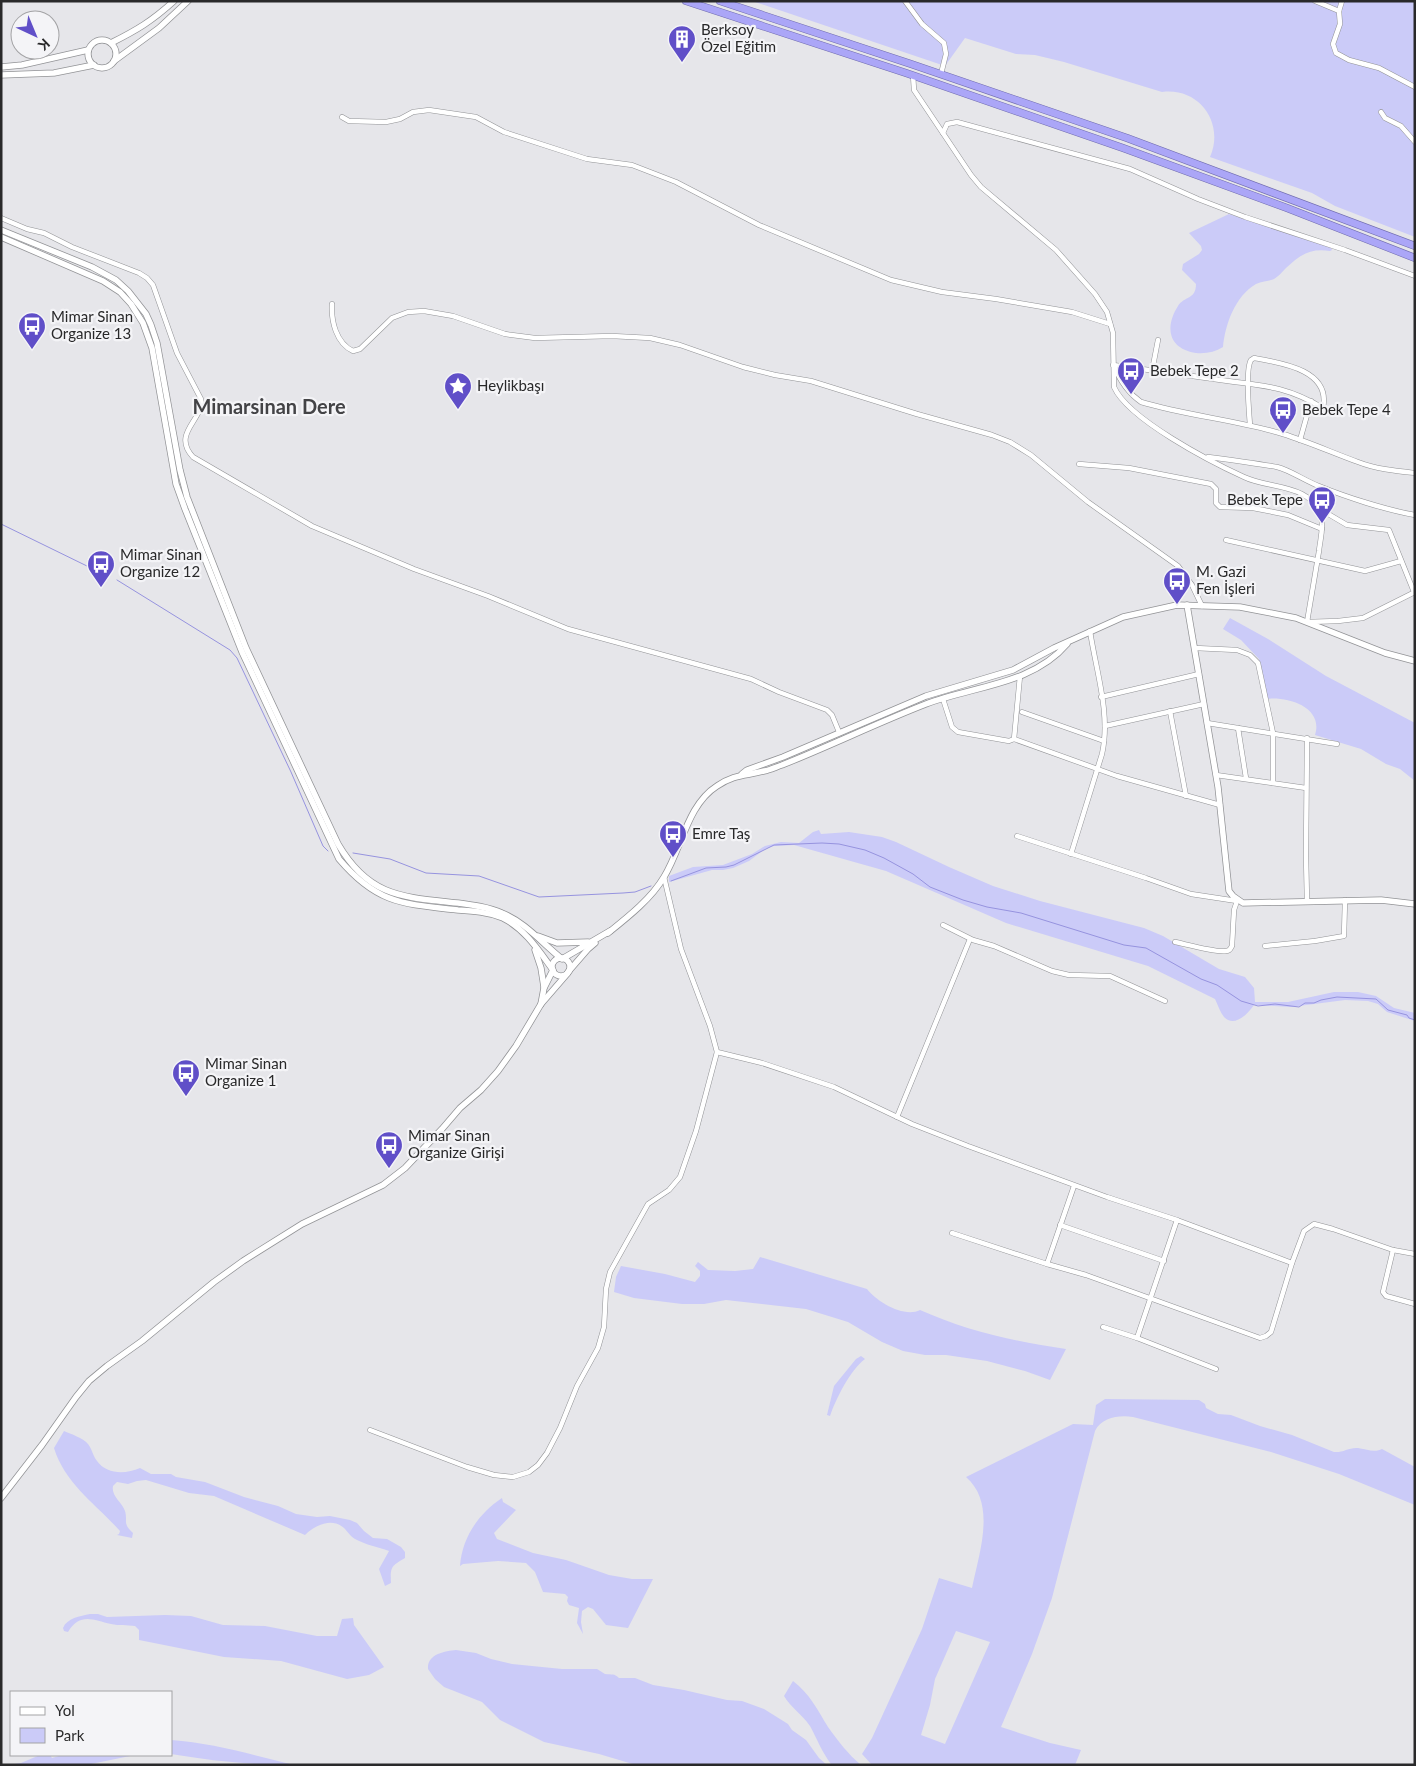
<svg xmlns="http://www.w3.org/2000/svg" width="1416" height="1766" viewBox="0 0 1416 1766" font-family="Lato,sans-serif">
<rect width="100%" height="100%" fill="#e6e6ea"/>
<g fill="#cbcbf8" fill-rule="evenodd">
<path d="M752 1H1415V237L1335 206 1312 193 1210 157C1225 123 1199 87 1162 92L1064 62 1035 55 1016 54 965 38 945 66Z"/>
<path d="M1229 214 1326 245 1331 248 1332 250 1330 251C1310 248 1300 255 1286 268 1283 271 1278 277 1274 279 1269 281 1262 281 1256 284 1235 296 1225 325 1223 347 1215 352 1206 354 1196 353 1169 349 1164 328 1178 306 1184 296 1196 300 1196 284L1182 270 1183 264 1199 254 1202 250 1201 246 1189 233Z"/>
<path d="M1230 618 1268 639 1326 676 1415 723V781L1400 769 1386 764 1361 749 1315 735C1324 707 1287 696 1266 699L1259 659 1241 640 1223 629Z"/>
<path d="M819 830 821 834 849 832 882 837 896 842 949 867 993 886 1040 901 1144 928 1163 936 1219 969 1245 977 1254 988 1255 1002H1288L1334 992H1358L1376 996 1394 1008 1415 1013V1021L1387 1012 1378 1004 1368 1001 1345 1000 1291 1007 1254 1005C1248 1014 1234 1028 1224 1017 1220 1012 1218 1005 1215 999L1148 966 1006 923 886 871 794 845 774 846 765 849 749 861 733 868 723 870H712L669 882V876L693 867 723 865 752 854 765 846 781 842 799 843 813 832Z"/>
<path d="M760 1257 867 1289C877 1302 904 1318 920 1310 967 1331 1016 1342 1066 1349L1050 1380 1025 1371 987 1361 946 1355H925L903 1351 882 1342 848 1322 806 1309 726 1300 704 1304H682L634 1298 614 1292 616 1277 621 1266 665 1274 695 1282 700 1276V1271L695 1266 698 1262 708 1270 735 1271 753 1269Z"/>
<path d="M861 1356 865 1359C850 1370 836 1399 830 1416L827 1415 834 1386 856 1359Z"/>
<path d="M1105 1399 1199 1400 1205 1404 1206 1408 1218 1414 1231 1415 1260 1426 1292 1435 1334 1452C1343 1453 1349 1447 1358 1448 1365 1449 1375 1453 1382 1449L1415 1467V1505L1339 1474 1271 1452 1133 1417C1119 1415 1102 1417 1095 1431L1052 1598 1032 1654 1001 1727 1050 1743 1081 1750 1075 1765H872L862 1754 872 1738 922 1629 939 1578 972 1588C979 1553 997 1504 966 1477L1073 1424 1093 1425 1096 1405ZM956 1631 990 1642 945 1744 921 1735 930 1705 935 1679Z"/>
<path d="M64 1431C71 1434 83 1438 88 1444 92 1449 93 1456 97 1461 107 1475 126 1474 140 1468L151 1474H171L176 1477 205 1482 244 1497 278 1506 296 1514 317 1517 330 1516 350 1520 357 1523 364 1531 373 1538 387 1539 401 1547 405 1552V1558C392 1566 390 1566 391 1583L385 1586 379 1569 389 1551C378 1547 366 1545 355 1539 351 1537 348 1532 344 1528 332 1517 315 1525 305 1535L214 1496 189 1493 146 1480 137 1481 128 1484 117 1482 113 1486C111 1496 122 1502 125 1511 128 1521 122 1523 133 1533L132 1538 117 1535 119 1534 120 1531C96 1504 65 1484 54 1448Z"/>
<path d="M502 1498 503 1502 516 1510 494 1533 497 1539 533 1553 566 1560 609 1575 632 1579H653L628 1628 606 1625 593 1609 588 1607 582 1611 581 1622 583 1634 577 1623 579 1608 569 1605 567 1601 568 1597 565 1594 543 1592 535 1572 526 1563 498 1561 463 1564 460 1566C462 1538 478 1514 502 1498Z"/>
<path d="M90 1614H98L107 1617 165 1615 191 1616 223 1625 265 1626 317 1636H337L342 1619 353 1618 354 1625 384 1667 369 1675 347 1679 281 1661 224 1657 139 1640V1630L135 1626C127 1625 119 1626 111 1624 93 1620 80 1612 68 1632L64 1631 63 1628C67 1618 80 1616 90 1614Z"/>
<path d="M456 1650 476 1653 491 1659 512 1664 562 1669H597L605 1674C612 1675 614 1673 619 1678H635L653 1685 684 1690 727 1700 742 1701 764 1709 788 1724 792 1730 806 1740 819 1758 827 1765H636L599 1754 544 1742 500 1720 482 1702 444 1687 435 1679 428 1669C427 1654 445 1651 456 1650Z"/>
<path d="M793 1681C810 1694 817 1709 828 1727 838 1741 848 1754 861 1765L831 1764C822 1752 817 1739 810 1726 802 1714 791 1708 784 1696Z"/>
<path d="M171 1740C213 1743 253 1755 294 1765 252 1765 212 1761 171 1754Z"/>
<polygon points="40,1755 50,1755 52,1758 62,1755 135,1755 86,1765 8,1765 21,1763"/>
</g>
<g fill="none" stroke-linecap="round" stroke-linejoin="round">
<g stroke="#9693df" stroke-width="1">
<polyline points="1,524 89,567"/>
<polyline points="117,580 230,650 237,658 291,772 323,846 328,851"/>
<polyline points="353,853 390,859 426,873 479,876 539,897 623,893 635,892 651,886"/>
<polyline points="671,881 706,868 726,867 734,865 774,845 822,843 839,844 865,850 884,858 913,874 930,887 963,900 987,907 1021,913 1124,945 1146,948 1201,979 1217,985 1241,1001 1258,1006 1275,1004 1299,1007 1305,1003 1314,1003 1321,1000 1337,997 1376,999 1388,1010 1407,1015 1409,1018 1415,1020"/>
</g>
<g stroke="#929396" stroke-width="5.5">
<g id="minor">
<polyline points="905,1 922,24 944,43 946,54 941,74"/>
<polyline points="1315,1 1339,11"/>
<polyline points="1342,1 1339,11 1340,24 1333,44 1336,53 1349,60 1379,68 1415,87"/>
<path d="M913 75 914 90 971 175 981 187 1056 250 1095 294 1107 312 1113 333 1114 387C1128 419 1211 462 1244 477 1268 489 1312 483 1321 517 1324 528 1320 540 1319 551 1315 575 1311 598 1307 622L1338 621 1363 618 1415 592"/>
<polyline points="1381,112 1385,118 1401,126 1415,142"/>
<polyline points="342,117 349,121 386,122 400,119 413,112 429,110 476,117 504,132 587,159 632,165 676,182 759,225 891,280 942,292 996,299 1072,312 1110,324"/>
<polyline points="943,133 947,124 957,122 1130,169 1198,199 1245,217 1345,250 1415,276"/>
<path d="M1 218 27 229 44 233 72 247 139 273 147 278 153 285 177 353 201 399C204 420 171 433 193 457L312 526 414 569 488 596 568 629 751 679 779 692 827 710 832 715 839 732"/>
<path d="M332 304C331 321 336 343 353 351L360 349 392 318 408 312 424 311 453 316 505 334 535 338 612 336 650 338 680 345 743 367 775 375 811 381 917 414 992 435 1010 442 1031 455 1088 502 1178 566 1192 585 1202 606"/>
<path d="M1113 365 1235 382C1270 386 1291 389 1323 408 1331 370 1282 363 1254 358L1251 360C1245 369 1249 412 1250 425"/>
<path d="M1114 366C1120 381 1128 393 1141 402 1188 416 1237 420 1283 434 1309 442 1333 453 1358 462 1376 469 1396 471 1415 473"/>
<polyline points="1152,371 1158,340"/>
<polyline points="1300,440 1311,401"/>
<path d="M1208 457C1231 460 1254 463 1277 467 1290 470 1305 481 1319 486 1346 497 1386 510 1415 515"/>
<polyline points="1079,464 1129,468 1211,484 1216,489 1216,503 1220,507 1253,508 1288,515 1322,529"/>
<polyline points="1318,508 1347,525 1389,530 1414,592"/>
<polyline points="1226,540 1365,571 1401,561"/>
<polyline points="1195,648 1237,650 1250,655 1258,663 1273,733 1273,783"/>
<polyline points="1101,697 1199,674"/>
<polyline points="943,699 952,727 958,732 1009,741 1014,739 1117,776 1220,805"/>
<polyline points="1170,711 1186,796"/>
<polyline points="1022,712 1104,741"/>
<polyline points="1207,723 1337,744"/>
<polyline points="1105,726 1204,704"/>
<polyline points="1238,728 1246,778"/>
<polyline points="1307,738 1306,856 1307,901"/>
<polyline points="1014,739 1020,676"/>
<polyline points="1216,775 1306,788"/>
<polyline points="1017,836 1146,878 1191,894 1237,901"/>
<path d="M1071 854 1102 754C1111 714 1096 671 1090 631"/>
<polyline points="943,925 973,940 994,946 1052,971 1069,975 1110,976 1165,1001"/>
<path d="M1175 942C1185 944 1217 953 1226 951 1230 951 1230 949 1232 946L1234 910 1237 901"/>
<polyline points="1265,946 1315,941 1344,936 1345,900"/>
<polyline points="717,1052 762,1063 834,1087 912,1124 968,1146 1107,1197 1177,1220"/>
<polyline points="897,1117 970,939"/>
<polyline points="1074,1186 1047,1264 1086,1275 1260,1338 1266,1336 1271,1332 1292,1263"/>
<polyline points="1060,1225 1164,1261"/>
<polyline points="952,1233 1047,1264"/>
<polyline points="1393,1250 1383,1292 1386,1296 1415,1304"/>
<polyline points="1103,1327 1137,1338 1216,1369"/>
<polyline points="1137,1338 1177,1220 1292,1263 1304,1231 1314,1224 1333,1229 1393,1250 1415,1254"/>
<polyline points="370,1430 467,1467 494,1475 513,1477 529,1472 538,1465 547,1453 560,1428 577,1386 598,1348 604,1327 606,1289 610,1272 648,1204 669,1190 680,1177 696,1131 717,1052 710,1026 681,949 664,877"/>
</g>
</g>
<g stroke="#929396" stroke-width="7">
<g id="tertiary">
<circle cx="102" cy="54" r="14"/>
<path d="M111 43C137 30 152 21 174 1"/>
<polyline points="114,61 159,28 188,1"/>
<polyline points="1,67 22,65 88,50"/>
<polyline points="1,75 54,73 94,65"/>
<path d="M1 230 92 267 116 280 128 291 146 314 151 325 157 343 180 470 187 497 246 648 338 844C369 897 402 897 458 903 473 905 488 907 502 913 525 922 543 944 562 959L610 931"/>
<path d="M1 237 103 281 120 292 131 304 143 323 152 348 176 484 185 509 242 652 339 859C377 904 403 904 458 910 473 911 488 912 503 918 525 929 539 951 553 970L544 988 541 1004"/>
<polyline points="1187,605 1218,787 1229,891 1233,896 1243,903 1381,900 1415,904"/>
<polyline points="742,774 747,770 783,757 926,696 1013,670 1054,648 1123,617 1177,605 1240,607 1296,618 1385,653 1415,661"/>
<path d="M608 933C628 917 651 899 664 877 682 848 687 805 717 786 735 774 745 776 764 771 770 770 776 767 782 765 830 746 877 723 926 704 973 686 1032 685 1067 644"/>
<polyline points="538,936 557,943 588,942"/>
<polyline points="535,950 541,968 544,987"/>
<circle cx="561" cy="967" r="9"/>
<polyline points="568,972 588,949 595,943"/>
<polyline points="1,1498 42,1445 76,1397 89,1381 107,1366 142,1341 214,1282 243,1261 302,1224 383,1185 405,1168 442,1129 460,1108 481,1090 498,1071 516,1046 541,1004 567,974"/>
</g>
</g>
<g stroke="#706cae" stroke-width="8">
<g id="trunk">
<polyline points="686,1 906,73 1123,148 1287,208 1415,258"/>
<polyline points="720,1 911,64 1127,138 1415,246"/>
</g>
</g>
<use href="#minor" stroke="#fff" stroke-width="4.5"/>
<use href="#tertiary" stroke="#fff" stroke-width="5.5"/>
<use href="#trunk" stroke="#aba6f7" stroke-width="7"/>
</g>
<defs>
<g id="building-pin" transform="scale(1.4375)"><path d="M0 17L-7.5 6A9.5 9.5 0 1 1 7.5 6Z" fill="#604fc8" stroke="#f4f4f7"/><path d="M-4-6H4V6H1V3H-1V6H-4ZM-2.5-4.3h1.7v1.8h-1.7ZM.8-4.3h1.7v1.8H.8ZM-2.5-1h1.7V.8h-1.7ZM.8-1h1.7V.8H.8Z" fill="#fff"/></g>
<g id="bus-pin" transform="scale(1.4375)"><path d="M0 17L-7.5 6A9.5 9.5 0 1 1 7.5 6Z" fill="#604fc8" stroke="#f4f4f7"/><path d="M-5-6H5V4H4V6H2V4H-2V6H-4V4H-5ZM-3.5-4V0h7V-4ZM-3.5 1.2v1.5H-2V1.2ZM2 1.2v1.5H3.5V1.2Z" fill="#fff"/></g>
<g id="sight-pin" transform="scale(1.4375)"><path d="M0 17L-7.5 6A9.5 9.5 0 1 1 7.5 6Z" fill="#604fc8" stroke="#f4f4f7"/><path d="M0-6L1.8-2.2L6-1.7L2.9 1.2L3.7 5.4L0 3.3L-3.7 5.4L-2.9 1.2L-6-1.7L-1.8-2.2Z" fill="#fff"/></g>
</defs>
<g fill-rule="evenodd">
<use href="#building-pin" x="682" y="39"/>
<use href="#bus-pin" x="32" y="326"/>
<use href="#bus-pin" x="1131" y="371"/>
<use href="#sight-pin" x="458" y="386"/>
<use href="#bus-pin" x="1283" y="410"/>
<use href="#bus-pin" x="1322" y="500"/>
<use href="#bus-pin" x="101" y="564"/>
<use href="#bus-pin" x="1177" y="581"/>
<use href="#bus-pin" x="673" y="834"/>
<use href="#bus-pin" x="186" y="1073"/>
<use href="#bus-pin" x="389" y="1145"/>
</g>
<g text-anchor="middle" stroke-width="4.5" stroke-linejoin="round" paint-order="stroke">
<g font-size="15" fill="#29292a" stroke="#f4f4f7" text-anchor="start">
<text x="701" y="35">Berksoy<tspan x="701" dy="17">Özel Eğitim</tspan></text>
<text x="51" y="322">Mimar Sinan<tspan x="51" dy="17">Organize 13</tspan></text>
<text x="1150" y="376">Bebek Tepe 2</text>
<text x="477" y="391">Heylikbaşı</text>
<text x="1302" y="415">Bebek Tepe 4</text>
<text x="1303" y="505" text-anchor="end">Bebek Tepe</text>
<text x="120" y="560">Mimar Sinan<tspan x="120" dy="17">Organize 12</tspan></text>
<text x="1196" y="577">M. Gazi<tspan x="1196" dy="17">Fen İşleri</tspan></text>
<text x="692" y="839">Emre Taş</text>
<text x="205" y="1069">Mimar Sinan<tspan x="205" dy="17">Organize 1</tspan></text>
<text x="408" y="1141">Mimar Sinan<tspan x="408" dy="17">Organize Girişi</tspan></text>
</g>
<g font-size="20" font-weight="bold" fill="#434346" stroke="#f4f4f7">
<text x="269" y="414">Mimarsinan Dere</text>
</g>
</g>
<rect width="1416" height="1766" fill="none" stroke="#29292a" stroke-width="5"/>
<rect x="10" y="1691" width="162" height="65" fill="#f4f4f7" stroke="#a3a3a5"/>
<rect x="20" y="1707" width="25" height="8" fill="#ffffff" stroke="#a3a3a5"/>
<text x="55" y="1716" font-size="15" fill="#29292a">Yol</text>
<rect x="20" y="1728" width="25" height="15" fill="#cbcbf8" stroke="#a3a3a5"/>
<text x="55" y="1741" font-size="15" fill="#29292a">Park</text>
<g transform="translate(35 35) rotate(136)"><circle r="24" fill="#f4f4f7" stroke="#a3a3a5"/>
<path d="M0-4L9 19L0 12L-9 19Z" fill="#604fc8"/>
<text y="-8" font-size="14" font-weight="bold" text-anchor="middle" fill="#29292a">K</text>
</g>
</svg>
